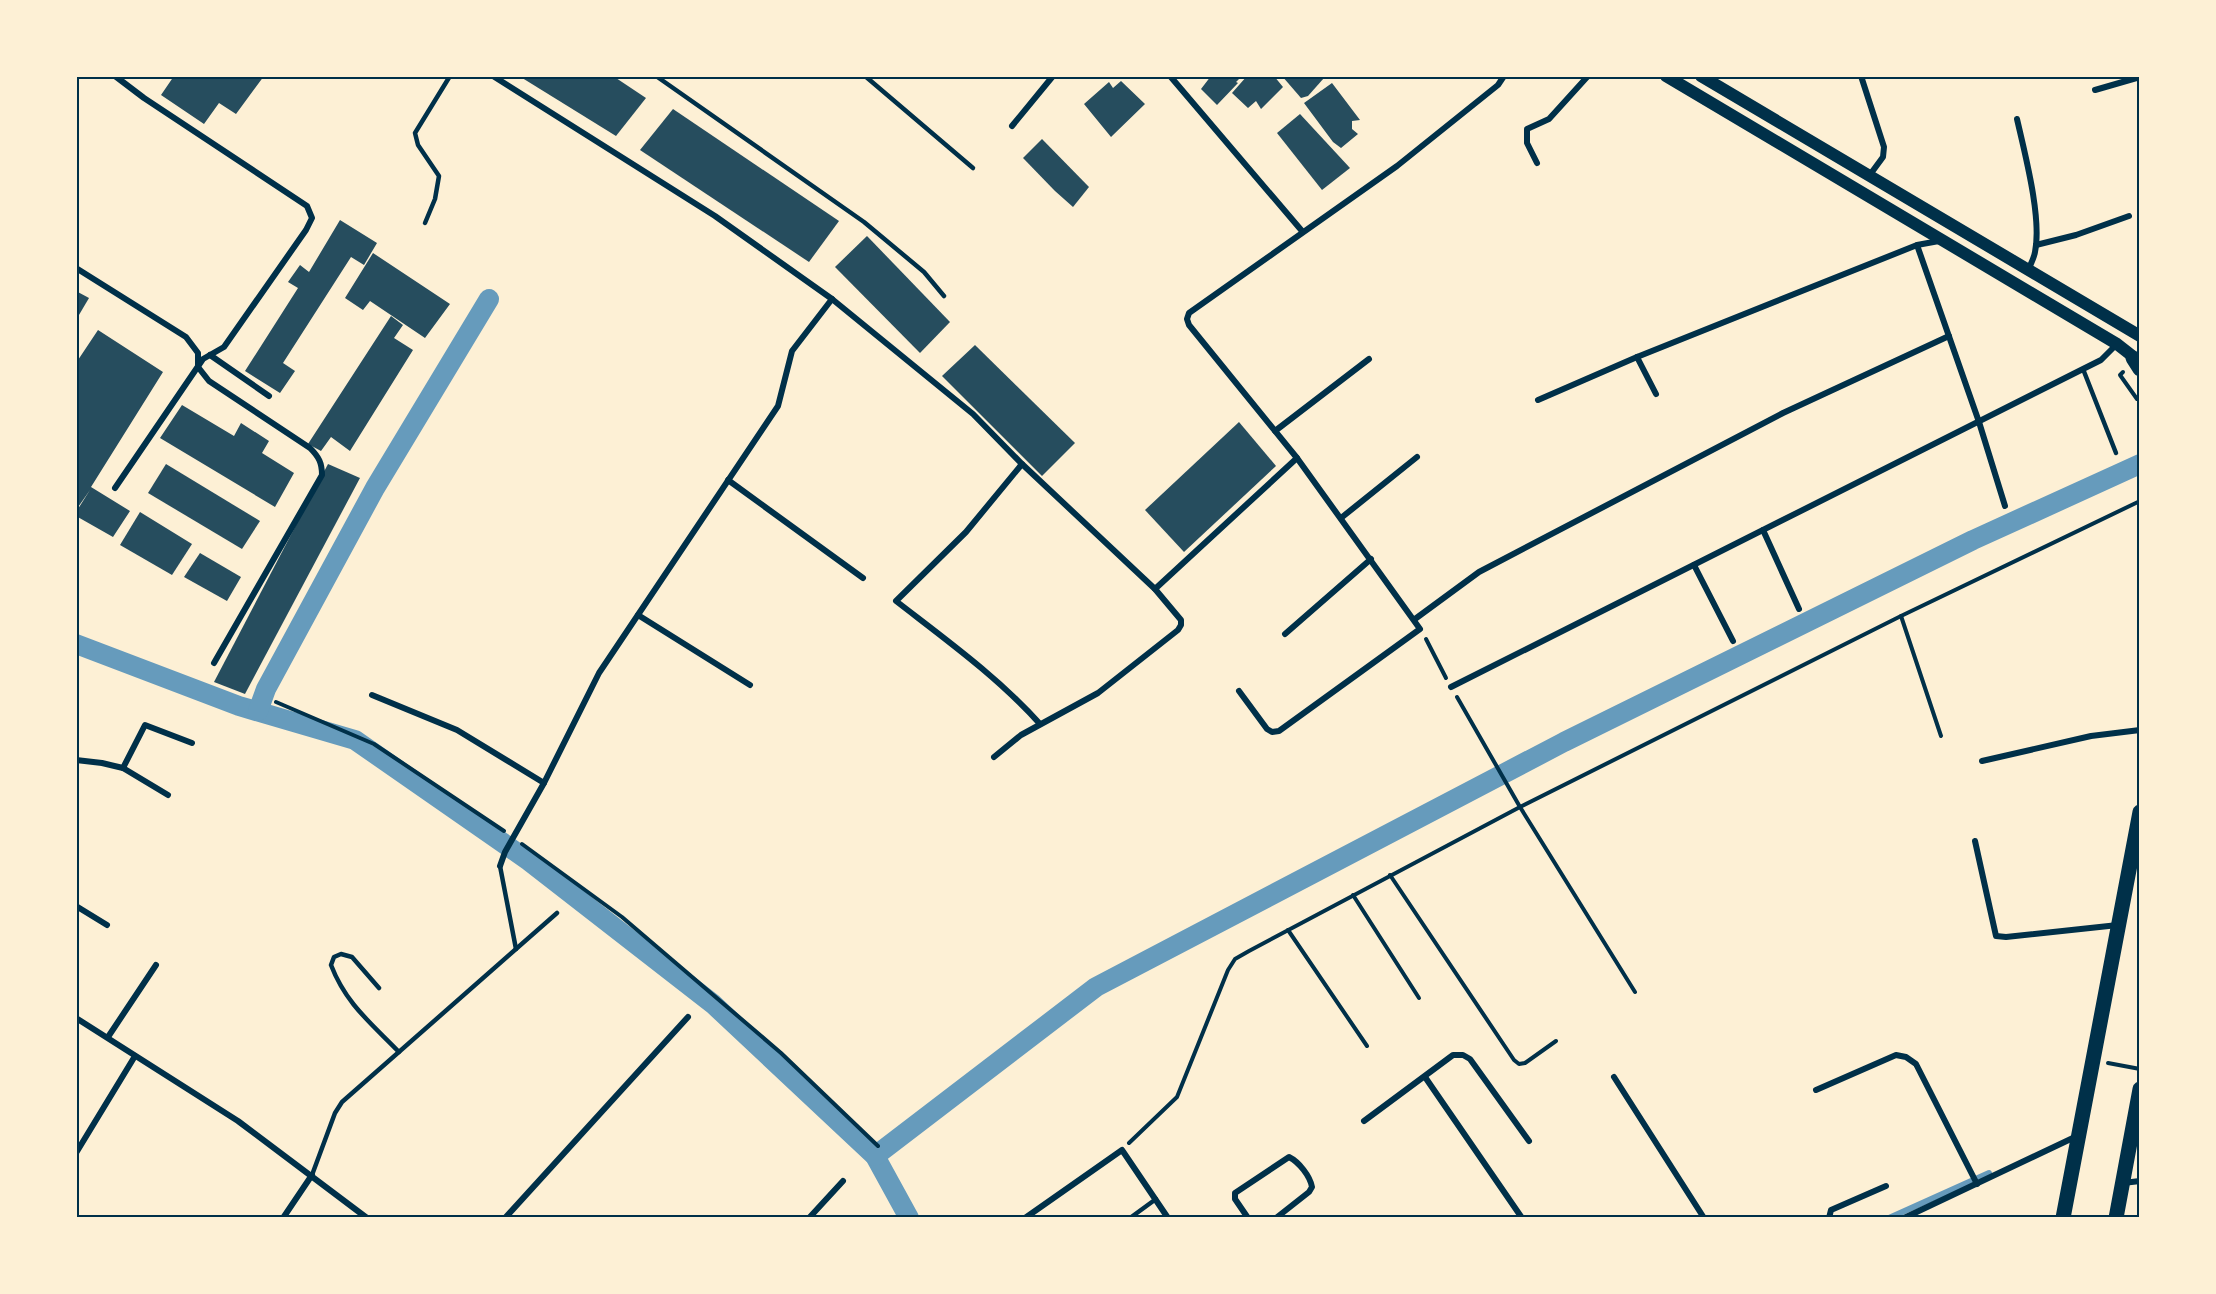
<svg xmlns="http://www.w3.org/2000/svg" width="2216" height="1294" viewBox="0 0 2216 1294" font-family="'PT Sans',sans-serif">
<rect width="100%" height="100%" fill="#fdf0d5"/>
<g fill="none" stroke-linecap="round" stroke-linejoin="round">
<polyline stroke="#669bbc" stroke-width="6" points="1889,1218 1989,1173"/>
<g stroke="#669bbc" stroke-width="20">
<polyline points="76,644 239,706 355,740 529,861 713,1004 875,1156 909,1218"/>
<polyline points="258,711 266,689 375,488 489,299"/>
<polyline points="875,1156 1096,987 1564,742 1973,540 2140,464"/>
</g>
</g>
<g fill="#264d5e">
<polygon points="174,76 264,76 236,114 219,103 204,124 161,95"/>
<polygon points="519,76 613,76 646,98 616,136"/>
<polygon points="1211,76 1235,76 1239,79 1236,82 1238,83 1217,105 1201,89"/>
<polygon points="1247,76 1266,76 1268,79 1270,76 1274,76 1283,87 1261,109 1256,101 1248,108 1232,93"/>
<polygon points="1282,76 1323,76 1324,78 1308,96 1301,98"/>
<polygon points="1121,81 1145,104 1111,137 1084,104 1109,82 1113,88"/>
<polygon points="1332,83 1360,120 1352,121 1352,129 1358,134 1341,148 1333,142 1304,103"/>
<polygon points="673,109 839,221 809,262 640,150"/>
<polygon points="1300,114 1350,168 1322,190 1277,133"/>
<polygon points="1042,139 1089,187 1073,207 1055,191 1023,158"/>
<polygon points="340,220 377,243 364,265 351,257 283,363 295,371 280,393 245,371 298,288 288,282 300,265 309,272"/>
<polygon points="867,236 950,322 920,353 835,267"/>
<polygon points="373,253 450,304 425,338 370,301 363,310 345,298"/>
<polygon points="76,291 89,298 76,320"/>
<polygon points="391,316 403,325 394,338 413,350 350,451 331,437 321,451 308,444"/>
<polygon points="98,330 163,372 91,487 130,511 113,537 76,516 76,512 90,490 76,510 76,363"/>
<polygon points="975,345 1075,443 1042,476 942,376"/>
<polygon points="182,405 234,436 241,423 269,441 262,453 294,473 275,507 160,438"/>
<polygon points="1239,422 1276,466 1184,552 1145,510"/>
<polygon points="166,464 260,521 242,549 148,493"/>
<polygon points="328,464 360,478 245,694 214,682"/>
<polygon points="140,512 192,544 172,575 120,545"/>
<polygon points="200,553 241,577 227,601 184,577"/>
</g>
<g fill="none" stroke-linecap="round" stroke-linejoin="round">
<g stroke="#003049" stroke-width="4">
<polyline points="2123,372 2120,375 2137,399"/>
<polyline points="1901,616 1941,736"/>
<polyline points="1426,639 1446,678"/>
<polyline points="1457,697 1520,807 1635,992"/>
<polyline points="276,702 374,744 504,831"/>
<polyline points="522,844 622,917 781,1053 878,1146"/>
<polyline points="1390,875 1514,1060 1519,1064 1525,1063 1556,1041"/>
<polyline points="1353,895 1419,998"/>
<polyline points="1288,930 1367,1046"/>
<polyline points="2108,1063 2140,1069"/>
<polyline points="1129,1143 1177,1097 1228,970 1235,959 1249,951 1520,807 1901,616 2140,501"/>
</g>
<g stroke="#003049" stroke-width="4.5">
<polyline points="656,76 864,222 924,272 944,296"/>
<polyline points="865,76 973,168"/>
<polyline points="425,223 435,199 439,176 418,145 415,133 450,76"/>
<polyline points="2083,369 2116,453"/>
<polyline points="500,866 516,949"/>
<path d="M379 988 352 957 341 954 334 957 331 965C346 1004 371 1023 399 1052"/>
<polyline points="312,1175 335,1113 342,1102 557,913"/>
<polyline points="1130,1218 1156,1199"/>
</g>
<g stroke="#003049" stroke-width="6">
<polyline points="493,76 715,216 832,299 973,414 1022,464 1155,589 1181,620 1181,625 1178,630 1098,693 1021,735 994,757"/>
<polyline points="1170,76 1302,231"/>
<polyline points="1861,76 1884,147 1883,157 1869,176"/>
<polyline points="2095,90 2140,77"/>
<path d="M2017 119C2025 154 2042 218 2035 252 2034 258 2031 264 2028 270"/>
<polyline points="1012,126 1053,76"/>
<polyline points="1537,163 1527,143 1527,129 1549,119 1588,76"/>
<polyline points="1917,245 1979,422 2005,506"/>
<polyline points="2036,245 2076,235 2129,216"/>
<path d="M76 268 186 337 198 353V367L209 381 310 448C319 457 322 463 322 475L214 663"/>
<polyline points="210,355 269,396"/>
<polyline points="1637,357 1656,394"/>
<polyline points="1538,400 1637,357 1917,245 1939,241"/>
<polyline points="1275,431 1369,359"/>
<path d="M1022 464 966 532 896 601C945 639 998 677 1040 724"/>
<polyline points="728,480 863,578"/>
<polyline points="115,488 203,359 224,347 306,230 312,218 307,206 144,98 115,76"/>
<polyline points="1341,518 1417,457"/>
<polyline points="1763,530 1799,609"/>
<polyline points="1694,565 1733,641"/>
<polyline points="1155,589 1297,458"/>
<polyline points="638,615 750,685"/>
<polyline points="1415,619 1479,572 1783,413 1949,336"/>
<polyline points="1285,634 1371,559"/>
<polyline points="1451,687 2083,369 2101,360 2117,344"/>
<polyline points="1239,691 1267,729 1272,732 1279,731 1420,629 1297,458 1189,325 1187,319 1189,313 1397,166 1498,85 1504,76"/>
<polyline points="372,695 457,730 544,783"/>
<polyline points="76,760 102,763 123,768 168,795"/>
<polyline points="1982,761 2091,736 2140,730"/>
<polyline points="123,768 145,725 192,743"/>
<polyline points="1975,841 1996,936 2006,937 2118,925"/>
<polyline points="500,866 505,852 544,783 599,673 778,406 792,351 832,299"/>
<polyline points="76,906 107,925"/>
<polyline points="76,1018 238,1121 367,1218"/>
<polyline points="108,1037 156,965"/>
<polyline points="1425,1077 1522,1218"/>
<polyline points="1614,1077 1704,1218"/>
<polyline points="1816,1090 1896,1055 1906,1057 1916,1064 1977,1184"/>
<polyline points="1364,1121 1453,1055 1463,1055 1470,1059 1529,1141"/>
<polyline points="76,1153 135,1056"/>
<polyline points="2123,1183 2140,1181"/>
<polyline points="283,1218 312,1175"/>
<polyline points="505,1218 688,1017"/>
<polyline points="809,1218 843,1181"/>
<polyline points="1025,1218 1122,1150 1168,1218"/>
<path d="M1248 1218 1235 1199V1193L1289 1157C1299 1162 1310 1176 1312 1187L1309 1192 1276 1218"/>
<polyline points="1829,1218 1831,1210 1886,1186"/>
<polyline points="1904,1218 2075,1137"/>
</g>
<g stroke="#003049" stroke-width="12">
<polyline points="1666,76 2117,344 2140,362"/>
<polyline points="1701,76 2140,336"/>
</g>
<g stroke="#003049" stroke-width="15">
<polyline points="2133,358 2140,369"/>
<polyline points="2063,1218 2140,812"/>
<polyline points="2116,1218 2140,1089"/>
</g>
</g>
<rect width="2216" height="1294" fill="none" stroke="#fdf0d5" stroke-width="156"/>
<rect x="78" y="78" width="2060" height="1138" fill="none" stroke="#003049" stroke-width="2"/>
</svg>
